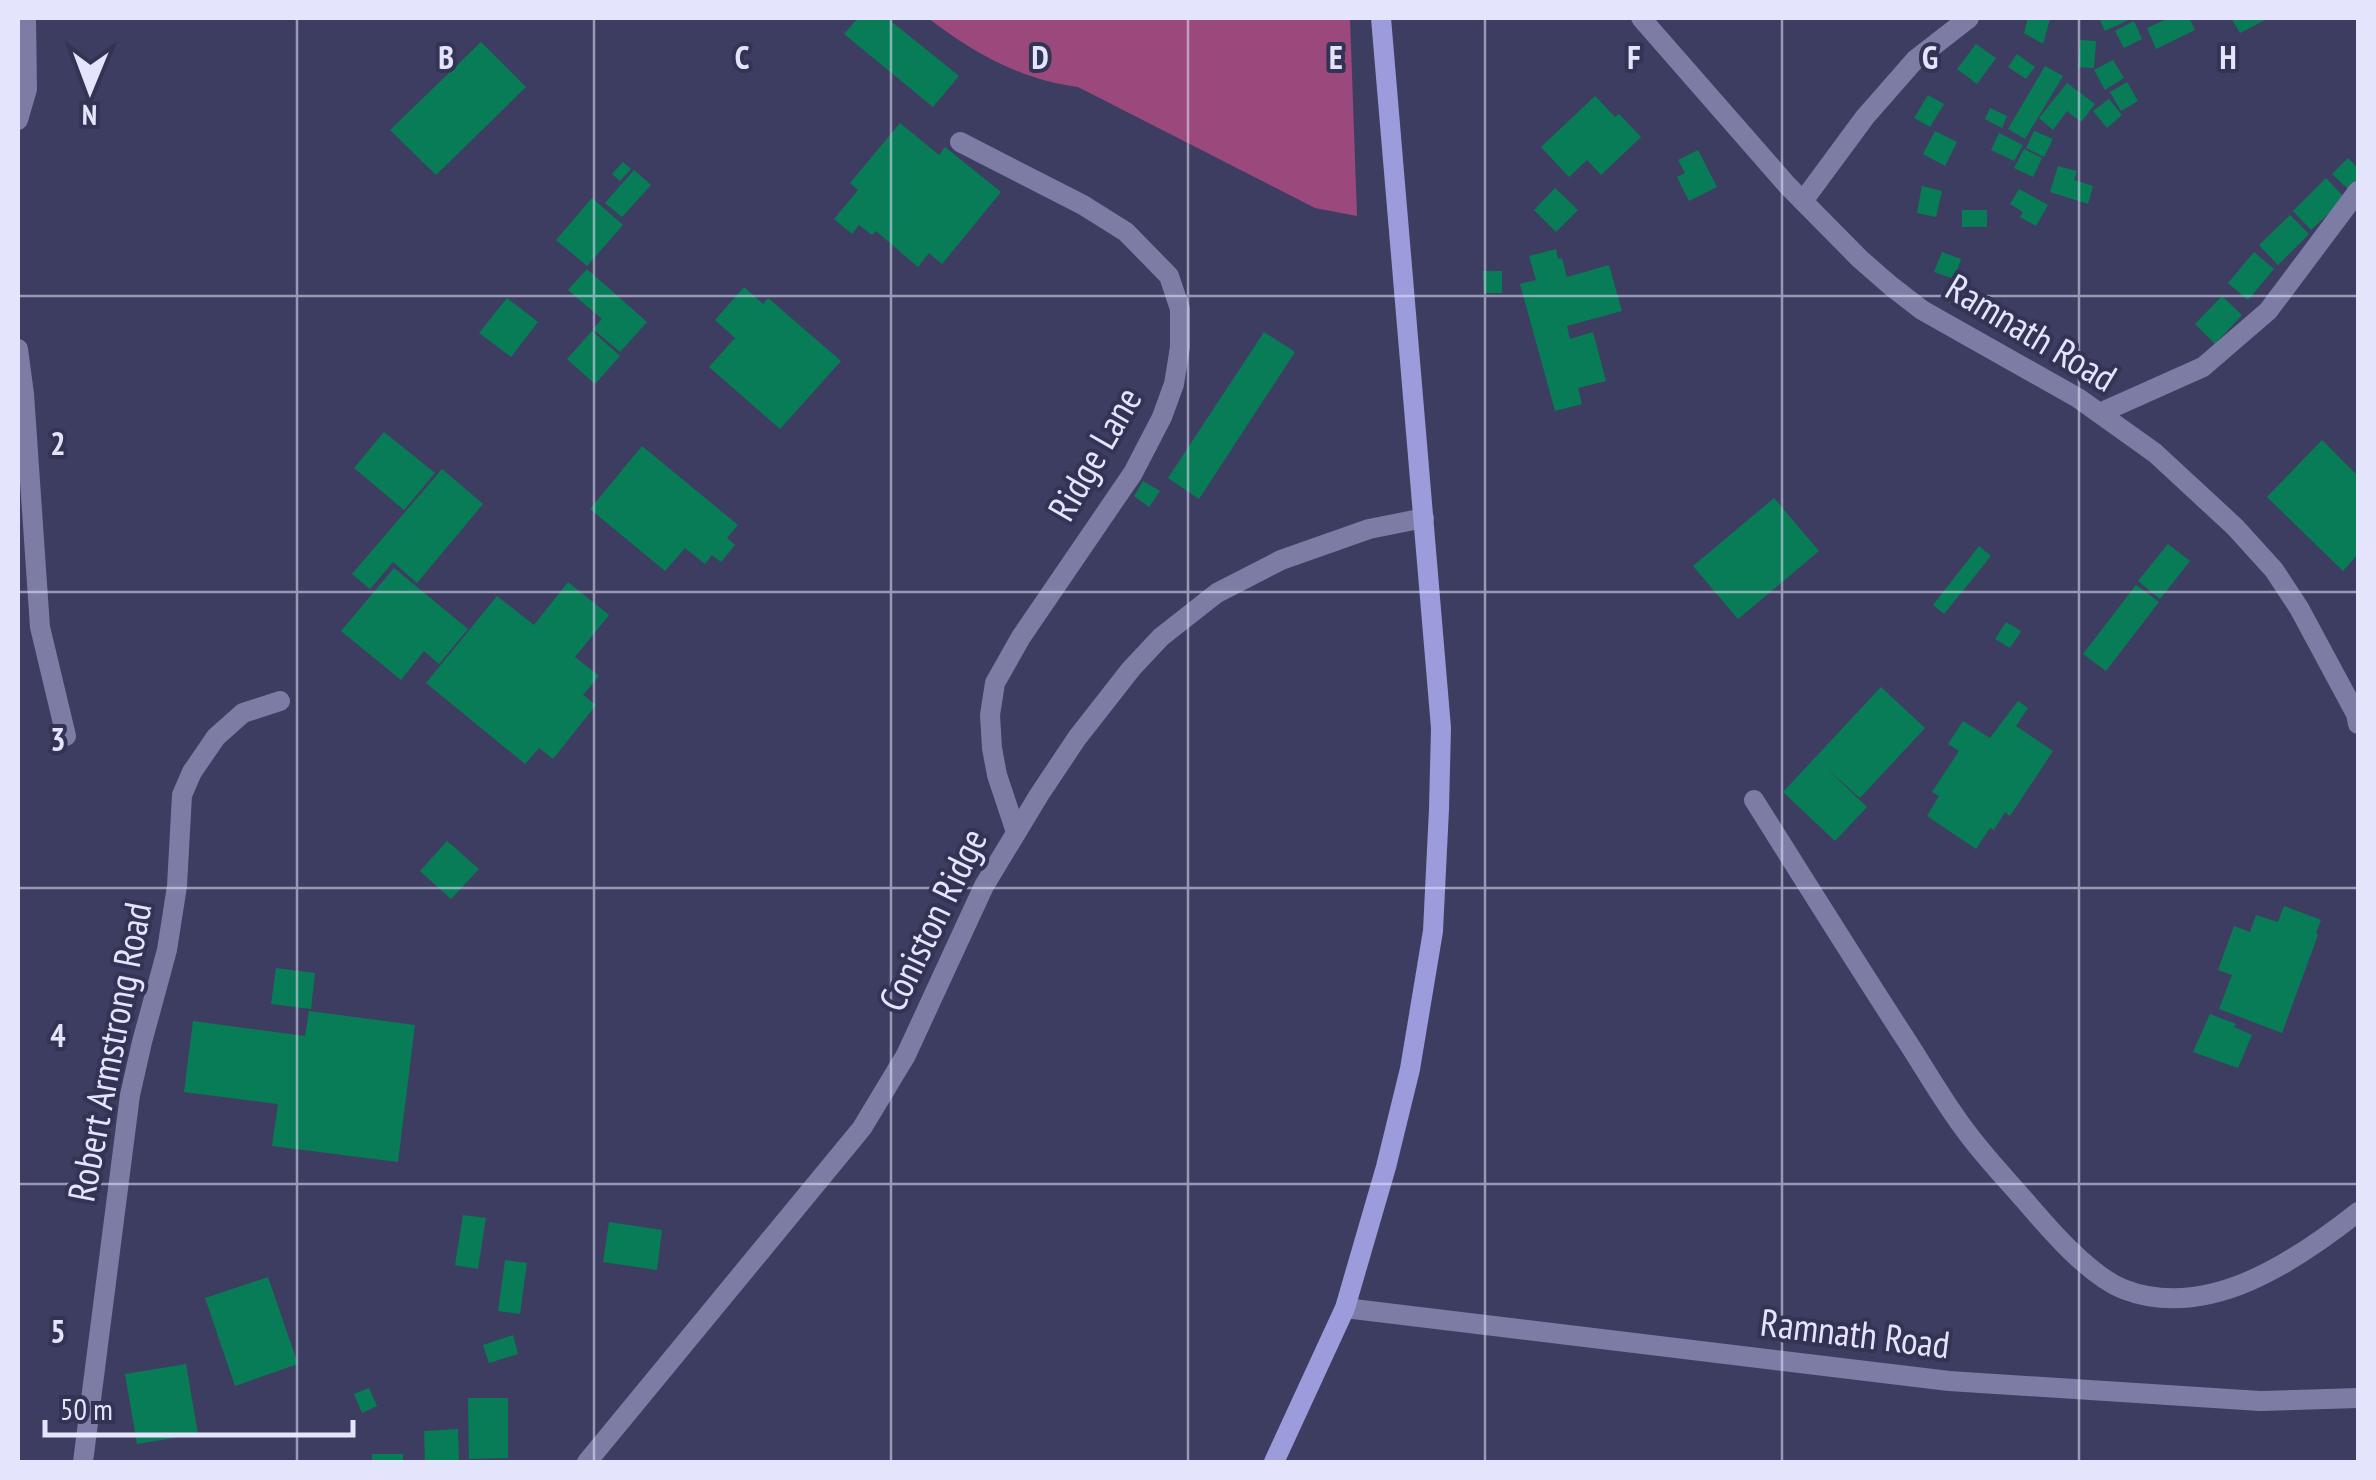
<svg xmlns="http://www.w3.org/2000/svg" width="2376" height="1480" viewBox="0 0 2376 1480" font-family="'PT Sans Narrow',sans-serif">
<rect width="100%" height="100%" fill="#3d3d61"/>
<path fill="#9b487c" d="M928 18H1350L1357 216 1315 208 1078 87C1021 80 972 52 928 18Z"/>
<g fill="#087c57">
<polygon points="858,18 887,18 959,76 933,107 844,34"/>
<polygon points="2028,18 2050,19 2043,44 2024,33"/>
<polygon points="2099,18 2133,18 2105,31"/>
<polygon points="2169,18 2189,18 2195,30 2156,49 2147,28"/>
<polygon points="2231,18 2269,18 2240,33"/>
<polygon points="2134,21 2142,39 2124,48 2115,31"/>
<polygon points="2080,40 2096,41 2094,68 2078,67"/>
<polygon points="481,42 526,87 436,175 390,130"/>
<polygon points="1976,44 1996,58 1977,84 1957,69"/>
<polygon points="2017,54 2035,67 2026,79 2008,67"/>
<polygon points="2113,60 2124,78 2105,90 2094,70"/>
<polygon points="2045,66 2063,76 2025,139 2008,129"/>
<polygon points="2127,82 2138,101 2121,111 2110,92"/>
<polygon points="2067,83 2095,104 2081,122 2067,111 2053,130 2039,118"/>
<polygon points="1928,95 1944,104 1930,127 1914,118"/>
<polygon points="1595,96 1615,117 1619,114 1641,137 1601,175 1587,160 1569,177 1541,147"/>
<polygon points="2109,99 2122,115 2107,128 2093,111"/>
<polygon points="1990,108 2007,116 2002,128 1985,119"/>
<polygon points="900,123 939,155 945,147 1001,192 942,264 929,253 918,267 876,231 872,235 859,225 852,234 834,219 858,190 850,183"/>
<polygon points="1935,131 1957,142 1945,166 1923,154"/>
<polygon points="2034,131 2053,139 2044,157 2026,148"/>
<polygon points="1999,133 2023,145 2014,161 1991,150"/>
<polygon points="2024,149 2042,158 2033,177 2014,168"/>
<polygon points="1698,150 1717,187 1689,201 1677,177 1685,173 1678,160"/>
<polygon points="2348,158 2358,168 2358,180 2349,190 2332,174"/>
<polygon points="623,162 631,169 620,181 612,174"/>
<polygon points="2058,166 2077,171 2074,180 2093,186 2088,204 2050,192"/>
<polygon points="634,170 651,185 622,217 605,203"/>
<polygon points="2326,178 2345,198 2311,230 2293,211"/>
<polygon points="1922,186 1942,191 1936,217 1917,213"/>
<polygon points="1555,188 1578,210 1556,232 1534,210"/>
<polygon points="2019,189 2048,205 2036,226 2020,217 2023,212 2010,204"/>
<polygon points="592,198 623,225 587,266 556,240"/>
<rect x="1962" y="210" width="25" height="17"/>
<polygon points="2290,215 2309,234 2278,265 2259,245"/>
<polygon points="1556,249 1558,259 1562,258 1567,277 1609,265 1622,311 1567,326 1570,339 1593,332 1606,381 1578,388 1582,404 1555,411 1520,284 1536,280 1529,256"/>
<polygon points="1942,252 1961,259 1954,279 1934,272"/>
<polygon points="2254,252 2274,269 2248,300 2228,283"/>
<polygon points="587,269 647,322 620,352 593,329 602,319 568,290"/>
<polygon points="1483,271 1502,271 1502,293 1484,293"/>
<polygon points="744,287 763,304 768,298 841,361 780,429 709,367 735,338 715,320"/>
<polygon points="2222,296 2242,315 2215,344 2195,324"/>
<polygon points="507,298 538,322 511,357 479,333"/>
<polygon points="592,331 620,356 595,384 567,359"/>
<polygon points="1264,332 1295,352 1199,499 1168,478"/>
<polygon points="384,432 435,473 404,510 354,468"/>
<polygon points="2322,440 2358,476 2358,554 2343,571 2267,497"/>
<polygon points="642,446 738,525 727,538 735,545 721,562 712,555 705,564 685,548 665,571 590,509"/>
<polygon points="442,469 483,504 417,583 393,562 370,589 352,574"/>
<polygon points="1143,481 1160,491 1149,507 1134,496"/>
<polygon points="1774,498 1819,551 1738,619 1693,566"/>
<polygon points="2168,544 2190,561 2160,599 2138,581"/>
<polygon points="1979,546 1991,556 1944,614 1933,605"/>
<polygon points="394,568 468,629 439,664 424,651 401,680 341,631"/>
<polygon points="568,582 609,615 575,657 599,676 583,695 596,705 553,759 539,748 525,764 426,683 497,596 534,625"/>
<polygon points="2136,585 2159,602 2106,671 2083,654"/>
<polygon points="2006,622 2021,631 2010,648 1995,639"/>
<polygon points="1881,687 1925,728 1860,798 1826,768 1867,807 1835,841 1783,792"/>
<polygon points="2018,701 2028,708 2016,726 2053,751 2010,816 2005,812 1994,830 1990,828 1976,849 1927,816 1939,796 1932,792 1959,751 1948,744 1963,721 1990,738"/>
<polygon points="447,841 479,869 451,899 420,871"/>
<polygon points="2284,906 2321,920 2316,933 2318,935 2282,1033 2219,1009 2232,975 2218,970 2234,926 2250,932 2256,915 2278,922"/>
<polygon points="276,968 315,973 311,1009 271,1004"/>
<polygon points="309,1011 415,1025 398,1162 272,1146 278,1104 184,1092 193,1021 305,1036"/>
<polygon points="2210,1014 2236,1024 2234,1027 2252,1035 2238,1068 2193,1052"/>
<polygon points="463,1215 486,1218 478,1269 455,1265"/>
<polygon points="609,1222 662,1230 657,1270 603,1262"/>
<polygon points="505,1260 527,1263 520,1314 498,1311"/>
<polygon points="268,1277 298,1364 235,1386 205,1298"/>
<polygon points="513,1335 518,1354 489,1363 483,1345"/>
<polygon points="186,1364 198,1434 137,1444 125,1374"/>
<polygon points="369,1388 377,1406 362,1413 354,1394"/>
<polygon points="468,1398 508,1398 508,1458 469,1459"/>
<polygon points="458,1429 459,1462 425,1462 424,1431"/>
<rect x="372" y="1454" width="31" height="8"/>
</g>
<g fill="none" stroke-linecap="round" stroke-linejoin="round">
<g stroke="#7c7ca5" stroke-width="20">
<polyline points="1641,18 1787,185 1860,259 1891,286 1922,310 2078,398 2155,453 2235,527 2274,570 2299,608 2356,714 2358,724"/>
<polyline points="1345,1308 1949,1381 2260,1401 2358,1398"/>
</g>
<g stroke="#7c7ca5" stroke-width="20">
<polyline points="18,120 27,89 26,18"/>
<polyline points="960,142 1083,205 1126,232 1169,276 1180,309 1180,347 1174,384 1162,417 1133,473 1021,637 995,683 990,715 992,748 997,775 1016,832"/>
<polyline points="1803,201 1865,117 1915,60 1969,18"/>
<polyline points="18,349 24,394 40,627 66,736"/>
<polyline points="2100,413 2203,367 2268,311 2358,191"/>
<path d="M1754 800C1803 878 1851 955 1901 1032 1923 1065 1943 1102 1968 1134 1986 1158 2007 1180 2027 1203 2051 1231 2089 1275 2123 1289 2207 1322 2296 1261 2358 1212"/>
<polyline points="83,1462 130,1095 142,1042 167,950 177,886 182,795 192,772 216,737 243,713 280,701"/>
<polyline points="587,1462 862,1128 906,1055 984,886 1039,795 1077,738 1131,669 1161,637 1217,593 1281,560 1369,529 1424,518"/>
</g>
<polyline stroke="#9c9cdc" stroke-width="20" points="1274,1462 1345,1308 1386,1167 1410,1069 1433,931 1439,809 1441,728 1381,18"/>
</g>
<path fill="none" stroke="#e4e5fc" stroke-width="2.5" stroke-opacity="0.55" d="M297 18V1462M594 18V1462M891 18V1462M1188 18V1462M1485 18V1462M1782 18V1462M2079 18V1462M18 296H2358M18 592H2358M18 888H2358M18 1184H2358"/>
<g text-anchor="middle" stroke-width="8" stroke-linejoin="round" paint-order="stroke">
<g font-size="38" fill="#e4e5fc" stroke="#335">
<text transform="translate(2031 333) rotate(31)" y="13">Ramnath Road</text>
<text transform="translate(1095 454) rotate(-60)" y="13">Ridge Lane</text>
<text transform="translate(933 920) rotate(-64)" y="13">Coniston Ridge</text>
<text transform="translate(110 1052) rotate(-79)" y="13">Robert Armstrong Road</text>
<text transform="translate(1855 1334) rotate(7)" y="13">Ramnath Road</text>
</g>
</g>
<g font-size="32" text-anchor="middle" font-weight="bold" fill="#e4e5fc" stroke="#335" stroke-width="8" stroke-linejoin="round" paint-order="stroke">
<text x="446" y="69">B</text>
<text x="742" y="69">C</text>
<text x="1040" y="69">D</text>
<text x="1336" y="69">E</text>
<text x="1634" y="69">F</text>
<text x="1930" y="69">G</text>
<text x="2228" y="69">H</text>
<text x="58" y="455">2</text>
<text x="58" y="751">3</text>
<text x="58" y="1047">4</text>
<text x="58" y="1343">5</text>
</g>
<rect width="2376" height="1480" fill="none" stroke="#e4e5fc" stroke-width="40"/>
<g transform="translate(90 90) rotate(181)" stroke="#333355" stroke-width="8" paint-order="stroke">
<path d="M0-8L18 38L0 25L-18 38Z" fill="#e4e5fc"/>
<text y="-15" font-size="28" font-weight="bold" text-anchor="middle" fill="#e4e5fc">N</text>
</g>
<path d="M45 1420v15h308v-15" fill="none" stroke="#e4e5fc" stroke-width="5"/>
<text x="60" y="1420" font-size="30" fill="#e4e5fc" stroke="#333355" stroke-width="8" paint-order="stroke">50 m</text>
</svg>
